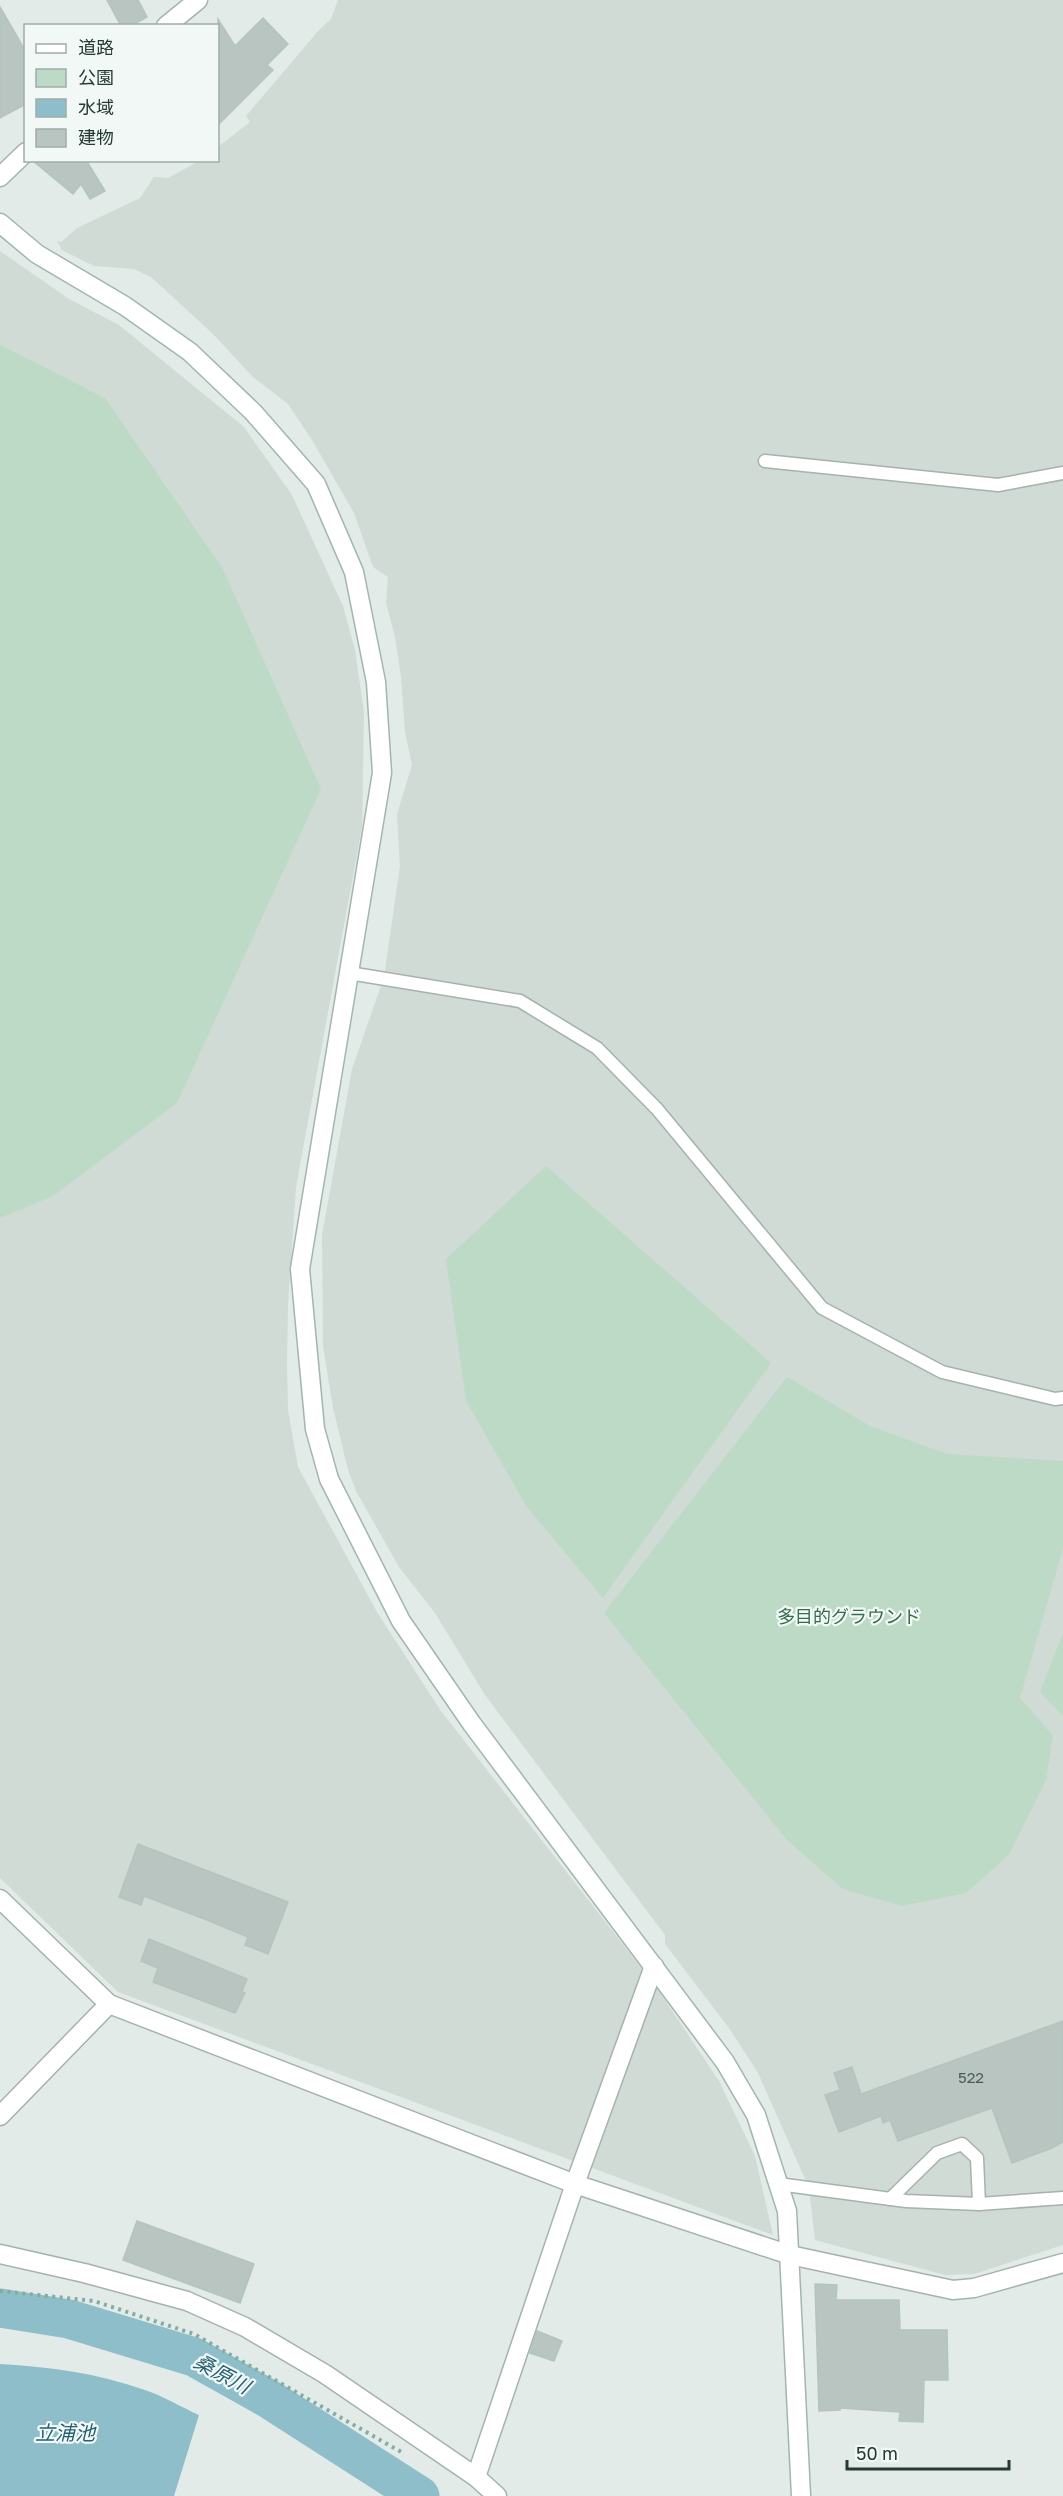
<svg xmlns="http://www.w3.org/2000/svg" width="1063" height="2496" viewBox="0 0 1063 2496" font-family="'Golos Text','Noto Sans JP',sans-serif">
<rect width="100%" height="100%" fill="#e2ebe7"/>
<g fill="#d0dbd6">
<polygon points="338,0 1063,0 1063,2245 974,2274 945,2275 815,2240 809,2188 758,2073 729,2028 665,1944 665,1935 485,1695 435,1613 399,1567 356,1491 348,1470 333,1408 323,1346 322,1235 352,1069 384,977 400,866 397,814 412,765 405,732 401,677 395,637 386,603 388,577 373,567 354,513 312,440 288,404 253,377 212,333 151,277 134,269 94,266 62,250 57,241 61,242 77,228 140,198 154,177 168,178 199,161 218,160 218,147 250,122 246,116 319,30 331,19"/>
<polygon points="0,251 69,299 119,325 244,427 292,495 343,606 355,650 364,712 362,827 296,1187 288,1306 287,1364 288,1410 298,1467 377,1612 441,1711 657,1988 719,2081 755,2156 773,2235 118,1992 0,1878"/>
</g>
<g fill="#bddac6">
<polygon points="0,345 105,398 223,569 321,789 177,1103 53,1196 0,1218"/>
<polygon points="546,1166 771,1363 603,1598 527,1507 466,1401 446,1259"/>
<polygon points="787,1377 870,1426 947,1454 1063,1461 1063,1548 1020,1698 1053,1736 1046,1780 1009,1855 966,1893 902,1906 843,1889 787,1840 604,1613"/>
<polygon points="1063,1633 1063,1715 1062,1715 1040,1692"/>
</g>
<path fill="#8fbecb" d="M0 2364C50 2367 97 2373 145 2390 163 2396 181 2407 199 2415L174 2496H0Z"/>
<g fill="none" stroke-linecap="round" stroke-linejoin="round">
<polyline stroke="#8fbecb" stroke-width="39" points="0,2308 69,2319 194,2357 269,2399 420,2496"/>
</g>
<g fill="#b8c5c1" stroke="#b5c4bf" stroke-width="1.5">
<polygon points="107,0 138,0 147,17 131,26 121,26"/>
<polygon points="0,7 26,52 26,104 0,118"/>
<polygon points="263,18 288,44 267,65 273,70 218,125 218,19 235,46"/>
<polygon points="86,160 105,191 90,199 81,184 73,194 33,161"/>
<polygon points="138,1844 288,1902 268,1954 245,1945 248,1937 207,1920 144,1896 141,1905 119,1897"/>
<polygon points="149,1939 247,1979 242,1992 245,1993 235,2013 153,1982 158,1968 141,1961"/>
<polygon points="1063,2021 1063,2142 1052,2148 1012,2163 992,2108 898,2141 890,2120 883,2123 881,2116 839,2132 825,2095 840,2090 834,2073 852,2067 861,2094"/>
<polygon points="137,2221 254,2264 240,2303 123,2260"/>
<polygon points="815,2284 837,2285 836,2300 899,2300 900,2330 947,2330 948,2380 924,2380 923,2422 899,2421 900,2412 840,2408 840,2410 819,2411"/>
<polygon points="537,2331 562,2341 554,2361 530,2353"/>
</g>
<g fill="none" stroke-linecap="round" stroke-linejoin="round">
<g stroke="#a5b2ae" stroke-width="15">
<g id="lane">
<polyline points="765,461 998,485 1063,473"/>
<polyline points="349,973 520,1001 597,1048 657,1109 822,1308 942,1372 1055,1399 1063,1398"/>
<polyline points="778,2184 906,2201 979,2204 1063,2198"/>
<polyline points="890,2199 937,2153 962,2144 977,2158 979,2204"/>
</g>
</g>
<g stroke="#a5b2ae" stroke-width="21">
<g id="street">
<polyline points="166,26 198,0"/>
<polyline points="0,177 26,152"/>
<polyline points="0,1899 109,2004 575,2184 790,2255 953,2290 974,2288 1063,2263"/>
<polyline points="0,2116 109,2004"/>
<polyline points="0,2254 84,2273 187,2301 245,2327 325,2374 476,2477 497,2496"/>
<polyline points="476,2477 575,2184 654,1966"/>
</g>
</g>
<g stroke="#a2b6b0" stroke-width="21">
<polyline id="secondary" points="0,223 37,254 125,306 190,352 253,412 316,484 354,572 376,682 382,773 300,1269 315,1429 329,1479 401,1621 472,1724 725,2062 756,2115 787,2211 801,2496"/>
</g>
<polyline stroke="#85aca2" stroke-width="4" stroke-dasharray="3 4.5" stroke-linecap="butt" points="0,2291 94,2301 194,2334 403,2453"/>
<use href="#lane" stroke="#fff" stroke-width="12"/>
<use href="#street" stroke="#fff" stroke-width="18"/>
<use href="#secondary" stroke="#fff" stroke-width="18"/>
</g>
<g text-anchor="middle" stroke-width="4.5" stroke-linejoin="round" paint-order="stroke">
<g font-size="15" fill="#495d58">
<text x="971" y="2083">522</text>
</g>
<g font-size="18" fill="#326d4c" stroke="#f2f8f5">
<text x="849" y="1623">多目的グラウンド</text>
</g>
<g font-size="20" font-style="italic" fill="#236071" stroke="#f2f8f5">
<text transform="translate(222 2374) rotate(28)" y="7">桑原川</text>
<text x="65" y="2440">立浦池</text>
</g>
</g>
<rect x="24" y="24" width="195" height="138" fill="#f2f8f5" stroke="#a0aca8" stroke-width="1.5"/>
<rect x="36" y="44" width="30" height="9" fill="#ffffff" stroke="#a0aca8" stroke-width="1.5"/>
<text x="78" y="54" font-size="18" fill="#243a35">道路</text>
<rect x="36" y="69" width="30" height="18" fill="#bddac6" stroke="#a0aca8" stroke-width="1.5"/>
<text x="78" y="84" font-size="18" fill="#243a35">公園</text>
<rect x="36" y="99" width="30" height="18" fill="#8fbecb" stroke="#a0aca8" stroke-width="1.5"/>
<text x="78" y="114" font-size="18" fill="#243a35">水域</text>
<rect x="36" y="129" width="30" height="18" fill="#b8c5c1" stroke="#a0aca8" stroke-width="1.5"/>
<text x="78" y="144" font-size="18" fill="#243a35">建物</text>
<path d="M847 2460v9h162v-9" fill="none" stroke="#243a35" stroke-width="3"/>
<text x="856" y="2460" font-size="18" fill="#243a35" stroke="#f2f8f5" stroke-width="4.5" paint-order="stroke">50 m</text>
</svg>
